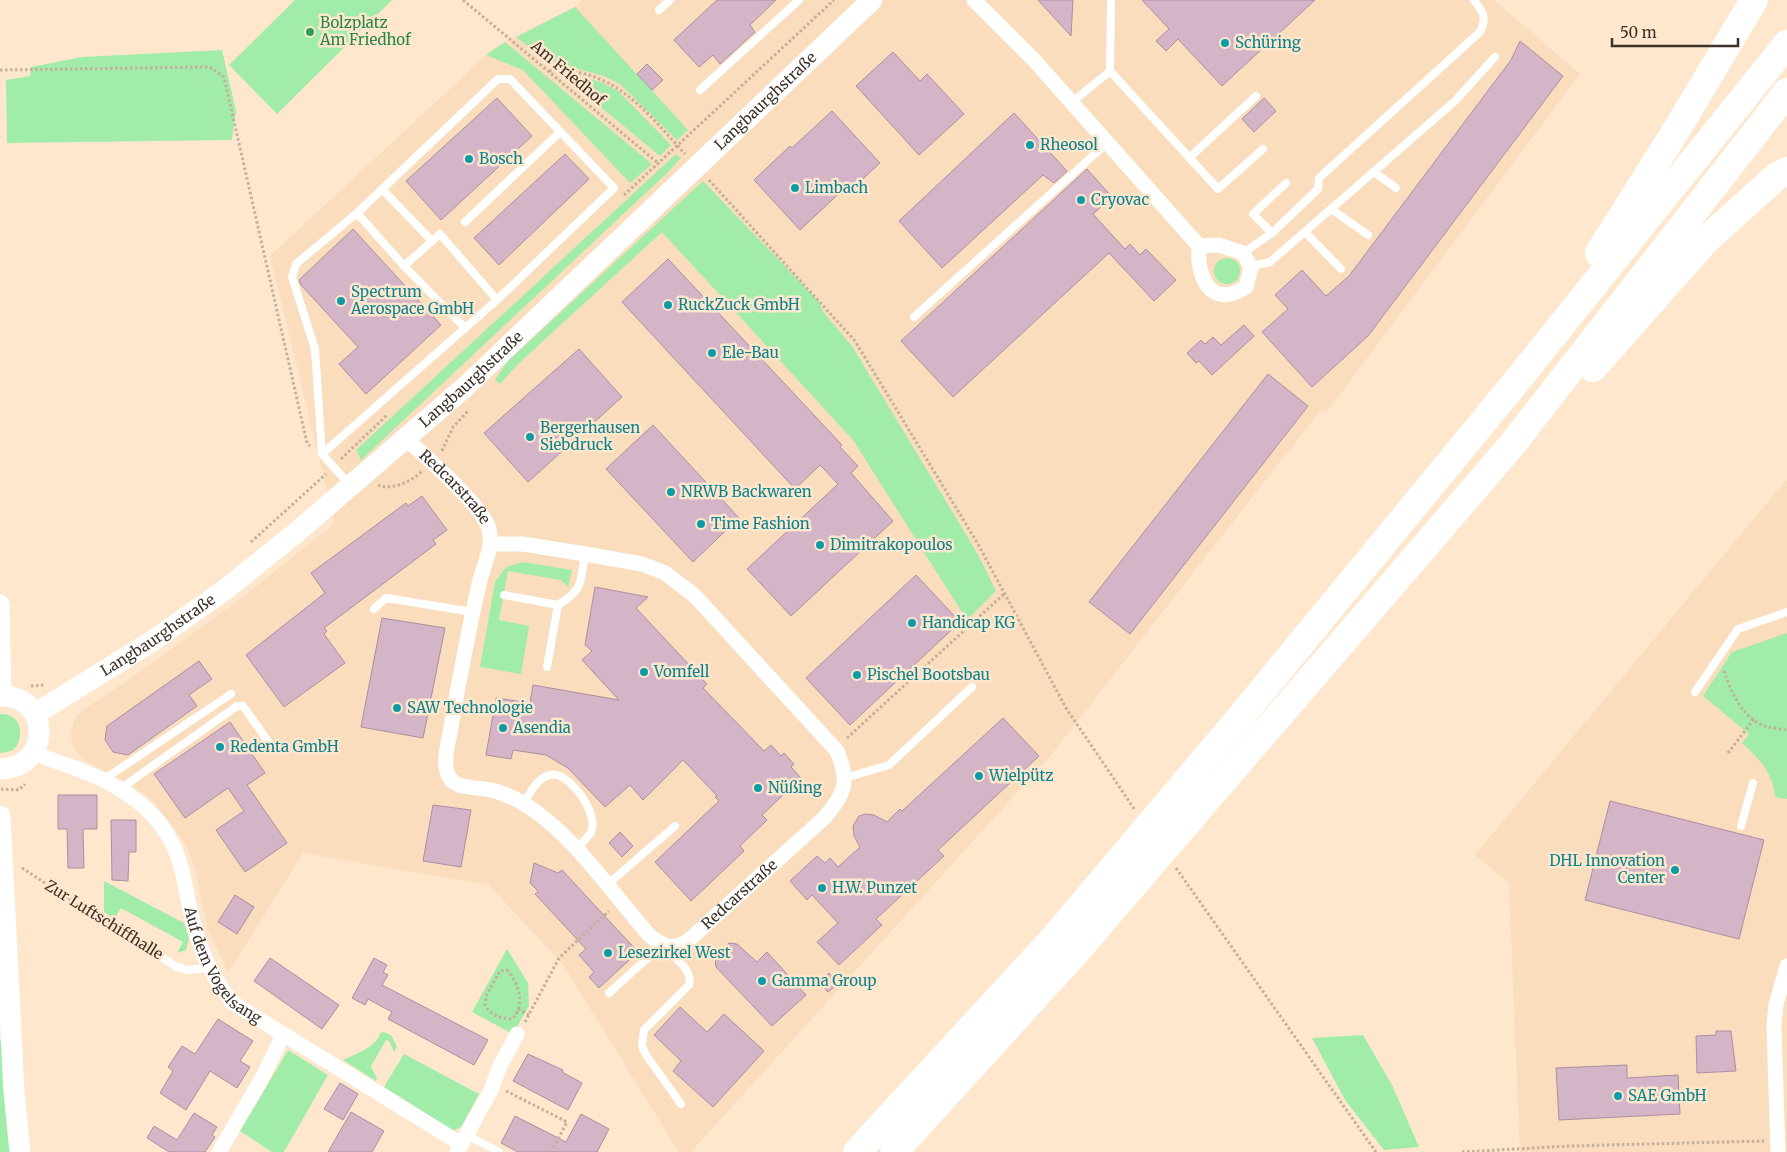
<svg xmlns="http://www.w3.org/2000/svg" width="1787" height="1152" viewBox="0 0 1787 1152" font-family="Merriweather,serif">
<rect width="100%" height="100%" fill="#fee7cd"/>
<g fill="#f9ddbc">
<polygon points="582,0 1494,0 1580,74 1326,413 1322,409 1286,454 1051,755 691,1152 679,1152 564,966 489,885 303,853 228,973 208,930 195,868 185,843 155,803 135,787 84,760 75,750 71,739 71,732 75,718 83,710 127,681 239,600 335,523 270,256 493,49 575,7"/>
<polygon points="1787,479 1787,1152 1520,1152 1509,883 1475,855"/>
</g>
<g fill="#a1eca9">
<polygon points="295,0 392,0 277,114 229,65"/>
<polygon points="575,7 688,130 677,140 620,84 604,76 545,60 516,37"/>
<polygon points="505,42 652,164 630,183 523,70 486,55"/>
<polygon points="222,50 236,111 232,140 7,143 6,80 30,76 31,67 82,57"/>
<polygon points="566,73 601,82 618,91 671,145 660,156 568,80"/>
<polygon points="676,154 681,158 667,173 361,460 356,450"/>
<polygon points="703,181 819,302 824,313 852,346 976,551 996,591 967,620 853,440 662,232 517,365 500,384 495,380 507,362"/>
<circle cx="1227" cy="271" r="13"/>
<polygon points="523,562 572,570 568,587 561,580 508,571 499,620 529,626 521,674 480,667 495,582 506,567"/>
<path d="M1787 633V799L1775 797C1774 774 1758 757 1742 743L1749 734 1703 696 1732 652Z"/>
<path d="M0 714C19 713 25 732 16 747L11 751 0 753Z"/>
<polygon points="104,881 184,923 189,939 186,950 177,953 183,942 121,908 114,919 104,912"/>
<polygon points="507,949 528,983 529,1006 513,1034 472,1012"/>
<path d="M384 1032 391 1035 397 1047 394 1052 389 1041 386 1040 371 1066 377 1079 376 1081 343 1060C354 1055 378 1046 380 1033Z"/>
<polygon points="1363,1035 1392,1085 1419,1147 1384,1150 1345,1100 1312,1038"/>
<polygon points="0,1039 2,1044 12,1152 0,1152"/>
<polygon points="288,1050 328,1075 284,1152 272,1152 240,1131"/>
<polygon points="404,1054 479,1094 461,1127 453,1131 384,1087"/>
</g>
<g fill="#d4b5c8" stroke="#ac8fa1">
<polygon points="717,0 776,0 750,25 755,32 720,64 713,55 699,67 674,40"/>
<polygon points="1038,0 1073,0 1071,36"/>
<polygon points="1142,0 1315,0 1222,86 1178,39 1166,51 1156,41 1169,29"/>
<polygon points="1520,41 1563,76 1368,336 1312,387 1262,332 1288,309 1275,295 1302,270 1326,296 1349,276 1511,60"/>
<polygon points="893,52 920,81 927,74 964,114 919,155 856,86"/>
<polygon points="647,64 663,80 652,90 637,74"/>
<polygon points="497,98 532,136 441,220 406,181"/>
<polygon points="1264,98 1276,111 1254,132 1242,119"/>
<polygon points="832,111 880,163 852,189 848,185 800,230 754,180 790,146 792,148"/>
<polygon points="1014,113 1067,171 1054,183 1043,175 942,268 899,221"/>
<polygon points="565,154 589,179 499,265 474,238"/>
<polygon points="1087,169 1112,197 1093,214 1125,249 1130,244 1140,255 1146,249 1176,280 1154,301 1109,253 953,397 901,341"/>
<polygon points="353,229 441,325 366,394 339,364 358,347 301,285 299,280"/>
<polygon points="668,259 842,445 840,447 858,466 851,473 893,521 791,616 747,569 838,484 820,465 795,489 622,302"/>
<polygon points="1244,325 1254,336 1212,375 1199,361 1196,363 1187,353 1201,340 1205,344 1213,337 1221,345"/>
<polygon points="579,349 622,397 528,482 484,433"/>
<polygon points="1268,374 1308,406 1130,634 1089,602"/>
<polygon points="653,425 739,518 693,562 606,469"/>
<polygon points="422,496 447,530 433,540 436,544 324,628 327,631 324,634 345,663 284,707 246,655 325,593 311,573 406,503 408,506"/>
<polygon points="916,575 960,622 850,725 806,678"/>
<polygon points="595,587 648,597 636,608 707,684 703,688 764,751 771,745 781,756 784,753 794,764 791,767 801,778 762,815 767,820 740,846 744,851 691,901 655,862 719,801 715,797 717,796 683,760 643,800 630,785 605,807 568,768 546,755 513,750 511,759 486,755 496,698 530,703 533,685 619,700 582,660 592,651 585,645"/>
<polygon points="382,618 445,628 423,738 361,727"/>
<polygon points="199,661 212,679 189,695 197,706 128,755 113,752 105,740 107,726"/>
<polygon points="1003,718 1039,756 938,850 944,856 876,919 882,925 839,965 817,942 838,923 812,895 807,900 790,881 817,856 825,863 830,858 838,867 860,847 854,836 853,826 859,816 866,814 874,815 887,822 900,809 902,811"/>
<polygon points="230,722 265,773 247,785 287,843 245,872 216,830 244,811 228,788 185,818 154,774"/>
<polygon points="58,795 97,795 97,829 83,829 84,868 68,868 67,829 58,829"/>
<polygon points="1610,801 1764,840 1739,939 1585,900"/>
<polygon points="433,805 471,810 461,867 423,861"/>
<polygon points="111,820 136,820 136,852 129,852 128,881 112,880"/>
<polygon points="620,832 633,846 622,857 609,843"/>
<polygon points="534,863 558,873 562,870 638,952 599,988 589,977 594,972 579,955 586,949 535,894 538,891 530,883"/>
<polygon points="235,895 254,907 237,934 218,922"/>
<polygon points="729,943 737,944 757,962 767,952 806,995 772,1026 716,967 715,959 721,954 719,952"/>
<polygon points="270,958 339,1005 322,1029 254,981"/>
<polygon points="374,958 387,965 383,972 388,975 382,985 488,1040 474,1065 388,1019 392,1012 368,999 365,1005 352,998"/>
<polygon points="829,973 838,984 828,992 819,982"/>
<polygon points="680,1007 707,1032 724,1014 764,1051 713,1107 673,1071 681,1061 654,1035"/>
<polygon points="218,1019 253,1041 240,1061 250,1067 237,1088 210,1071 186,1110 160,1093 173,1071 168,1067 182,1046 195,1054"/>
<polygon points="1716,1031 1731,1031 1736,1071 1697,1073 1696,1036 1716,1035"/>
<polygon points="528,1054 563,1070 562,1072 582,1083 568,1110 513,1081"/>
<polygon points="1627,1065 1627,1078 1678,1075 1680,1114 1559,1120 1556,1068"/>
<polygon points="340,1083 358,1094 343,1120 324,1109"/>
<polygon points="351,1112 384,1131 372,1152 328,1152"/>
<polygon points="194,1113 217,1127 212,1135 215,1137 205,1152 169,1152 147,1138 154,1126 177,1140"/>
<polygon points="581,1114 609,1129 597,1152 518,1152 501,1143 515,1116 566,1142"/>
</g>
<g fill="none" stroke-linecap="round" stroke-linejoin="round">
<g stroke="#c3b09b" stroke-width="3" stroke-dasharray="2.5 2.5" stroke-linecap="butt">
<polyline points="463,0 658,163"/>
<polyline points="0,70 210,67 224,77 307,443 310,446"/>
<path d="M549 71C612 66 646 111 685 154"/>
<polyline points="709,180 855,341 978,544 1066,708 1135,810"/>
<polyline points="624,195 834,0"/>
<polyline points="442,451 453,427 468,411"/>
<polyline points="341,459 387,415"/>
<path d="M378 485C391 491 413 481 422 471"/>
<polyline points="251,542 326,474"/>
<path d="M1724 671C1731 692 1742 717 1764 726 1771 728 1780 729 1787 730"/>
<polyline points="31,686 45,685"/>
<polyline points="847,738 1004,594"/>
<polyline points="1728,753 1754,719"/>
<polyline points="1,789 19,790 25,784"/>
<polyline points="22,868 100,919"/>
<polyline points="1176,868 1376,1152"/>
<path d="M507 970C519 984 526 1005 512 1019 501 1019 488 1014 485 1004L487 994 500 971Z"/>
<polyline points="518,1009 529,1015"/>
<polyline points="525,1022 559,958 609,911"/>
<polyline points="506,1091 567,1122 551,1152"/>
<polyline points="1462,1152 1570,1146 1764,1141"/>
</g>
<g stroke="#fff" stroke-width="8">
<polyline points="659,10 670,0"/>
<polyline points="1110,71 1111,0"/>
<polyline points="700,90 799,0"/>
<polyline points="1071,103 1110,71 1218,189 1263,149"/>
<polyline points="1189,158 1256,96"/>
<polyline points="1374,172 1396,188"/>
<polyline points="382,189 432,241"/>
<polyline points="1331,209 1368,235"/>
<polyline points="465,222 560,132"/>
<polyline points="1305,232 1341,269"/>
<polyline points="1272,233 1253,214 1286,183"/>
<path d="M1243 253 1272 233 1318 189 1319 178 1480 32C1487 18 1484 13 1474 0"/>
<polyline points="1249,263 1257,265 1270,262 1455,101 1495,57"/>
<polyline points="404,266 465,328"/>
<polyline points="914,317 1107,143"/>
<polyline points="322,454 315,349 292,277 296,264 357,213 498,79 510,79 614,188 497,300"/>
<polyline points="349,484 322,454 497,300 440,234 404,266 357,213"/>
<path d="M504 595 558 605C584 589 580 583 585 554"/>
<polyline points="374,609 386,598 473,612"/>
<polyline points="547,667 558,605"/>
<polyline points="1695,692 1738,629 1787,612"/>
<polyline points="845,778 889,765 972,687"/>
<polyline points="103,780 231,694"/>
<polyline points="120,789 237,706 243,706 272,747"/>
<path d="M524 803C530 793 537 778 550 775 568 770 600 814 591 832 588 838 580 844 576 850"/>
<polyline points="1741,826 1753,783"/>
<polyline points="607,885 675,826"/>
<polyline points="109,925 177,967 189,970 210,967"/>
<path d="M664 947C674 957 694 971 689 985L644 1030 642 1046 646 1055 681 1104"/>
<polyline points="609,993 662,945"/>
<polyline points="467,1135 499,1152"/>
</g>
<g stroke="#fff" stroke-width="15">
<path d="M974 0 1034 60 1199 246C1197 277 1210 310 1246 287L1251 268 1243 253 1219 245 1199 246"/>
<path id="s1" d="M405 438C424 455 483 506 489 529 494 548 483 565 479 584 469 629 460 675 452 721 450 737 441 762 449 777 457 791 482 786 495 791 505 794 517 799 526 805 574 835 612 893 650 936 665 947 673 951 689 940L824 818C845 794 850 782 837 751L695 596 665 573 642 564 585 554 523 544H491"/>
<path id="s2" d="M33 753C62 764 95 773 121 790 141 802 160 820 171 841 185 868 186 898 194 926 202 954 214 981 233 1003L461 1144"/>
<polyline points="219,1152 261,1080 283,1035"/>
<polyline points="457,1152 491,1090 500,1066 517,1034"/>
<polyline points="1778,1152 1774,1026 1776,1004 1787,966"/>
</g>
<polyline stroke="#fff" stroke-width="19" points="0,604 2,695"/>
<g stroke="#fff" stroke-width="21">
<path d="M0 696C51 694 53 768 0 769"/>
<path id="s3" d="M35 714 151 642 226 589 297 532 465 387 872 0"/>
<polyline points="0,816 14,1092 20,1152"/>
</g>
<g stroke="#fff" stroke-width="28">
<polyline points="1599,253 1680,124 1754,0"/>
<polyline points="1593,368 1705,241 1776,177 1787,171"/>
<polyline points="857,1152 1054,938 1238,720 1511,388 1787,44"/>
<polyline points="894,1152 1075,953 1511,446 1787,92"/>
</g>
</g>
<circle fill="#2e9e5b" stroke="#fee7cd" stroke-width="2" cx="310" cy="32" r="5"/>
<g fill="#0f9aa8" stroke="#fee7cd" stroke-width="2">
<circle cx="1225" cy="43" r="5"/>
<circle cx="1030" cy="145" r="5"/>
<circle cx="469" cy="159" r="5"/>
<circle cx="795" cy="188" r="5"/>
<circle cx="1081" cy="200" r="5"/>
<circle cx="341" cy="301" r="5"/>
<circle cx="668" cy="305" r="5"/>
<circle cx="712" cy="353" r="5"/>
<circle cx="530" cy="437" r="5"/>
<circle cx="671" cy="492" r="5"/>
<circle cx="701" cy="524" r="5"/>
<circle cx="820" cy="545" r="5"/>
<circle cx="912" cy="623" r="5"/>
<circle cx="644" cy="672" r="5"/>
<circle cx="857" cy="675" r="5"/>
<circle cx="397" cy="708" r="5"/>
<circle cx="503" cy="728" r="5"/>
<circle cx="220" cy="747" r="5"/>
<circle cx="979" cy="776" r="5"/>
<circle cx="758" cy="788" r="5"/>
<circle cx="1675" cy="870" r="5"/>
<circle cx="822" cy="888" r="5"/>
<circle cx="608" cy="953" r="5"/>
<circle cx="762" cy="981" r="5"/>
<circle cx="1618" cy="1096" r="5"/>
</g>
<g text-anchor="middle" stroke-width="5" stroke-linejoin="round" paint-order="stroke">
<g font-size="15" fill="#27864d" stroke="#fee7cd" text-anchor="start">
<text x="320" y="28">Bolzplatz<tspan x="320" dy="17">Am Friedhof</tspan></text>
</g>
<g font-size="15" fill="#0d838f" stroke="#fee7cd" text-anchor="start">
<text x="1235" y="48">Schüring</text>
<text x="1040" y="150">Rheosol</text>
<text x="479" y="164">Bosch</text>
<text x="805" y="193">Limbach</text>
<text x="1091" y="205">Cryovac</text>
<text x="351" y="297">Spectrum<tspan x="351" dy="17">Aerospace GmbH</tspan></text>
<text x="678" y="310">RuckZuck GmbH</text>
<text x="722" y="358">Ele-Bau</text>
<text x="540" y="433">Bergerhausen<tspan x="540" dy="17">Siebdruck</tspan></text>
<text x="681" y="497">NRWB Backwaren</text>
<text x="711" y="529">Time Fashion</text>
<text x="830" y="550">Dimitrakopoulos</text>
<text x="922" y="628">Handicap KG</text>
<text x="654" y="677">Vomfell</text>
<text x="867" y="680">Pischel Bootsbau</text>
<text x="407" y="713">SAW Technologie</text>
<text x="513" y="733">Asendia</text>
<text x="230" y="752">Redenta GmbH</text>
<text x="989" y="781">Wielpütz</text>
<text x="768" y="793">Nüßing</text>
<text x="1665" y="866" text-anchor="end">DHL Innovation<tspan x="1665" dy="17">Center</tspan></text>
<text x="832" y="893">H.W. Punzet</text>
<text x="618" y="958">Lesezirkel West</text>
<text x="772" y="986">Gamma Group</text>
<text x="1628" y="1101">SAE GmbH</text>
</g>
<g font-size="15" fill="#3b3228" stroke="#fee7cd">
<text transform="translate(568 73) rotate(40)" y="5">Am Friedhof</text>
<text dy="5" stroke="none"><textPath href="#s3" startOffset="956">Langbaurghstraße</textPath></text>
<text dy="5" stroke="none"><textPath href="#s3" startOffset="551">Langbaurghstraße</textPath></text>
<text dy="5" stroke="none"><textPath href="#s1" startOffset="70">Redcarstraße</textPath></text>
<text dy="5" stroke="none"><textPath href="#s3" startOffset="146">Langbaurghstraße</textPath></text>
<text dy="5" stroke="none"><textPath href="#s1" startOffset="754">Redcarstraße</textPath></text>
<text transform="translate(104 920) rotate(32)" y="5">Zur Luftschiffhalle</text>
<text dy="5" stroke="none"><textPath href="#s2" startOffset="306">Auf dem Vogelsang</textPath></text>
</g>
</g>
<path d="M1612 38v8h126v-8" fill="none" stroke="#3b3228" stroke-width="2.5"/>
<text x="1620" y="38" font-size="15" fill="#3b3228" stroke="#fee7cd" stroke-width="4" paint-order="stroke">50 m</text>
</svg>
